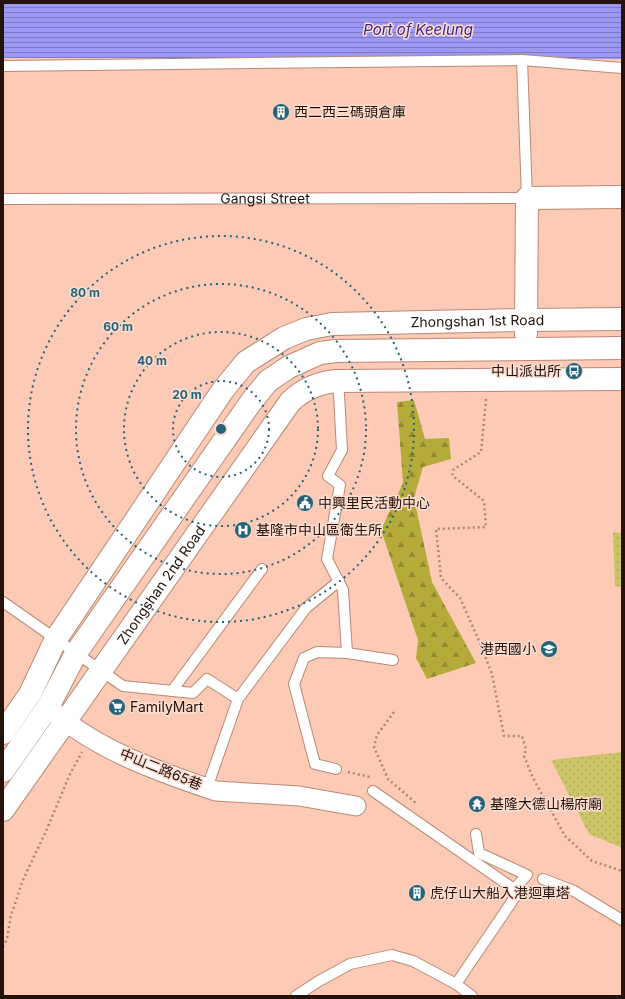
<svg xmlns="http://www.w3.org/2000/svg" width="625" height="999" viewBox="0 0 625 999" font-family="Inter,'Noto Sans TC',sans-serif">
<defs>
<pattern id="forest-firs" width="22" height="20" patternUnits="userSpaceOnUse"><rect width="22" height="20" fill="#b5ab3a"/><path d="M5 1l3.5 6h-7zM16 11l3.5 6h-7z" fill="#938a2f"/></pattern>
<pattern id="park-dots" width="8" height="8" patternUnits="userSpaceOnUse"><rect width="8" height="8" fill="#ccc469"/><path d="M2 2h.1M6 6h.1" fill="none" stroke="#afa75a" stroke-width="1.8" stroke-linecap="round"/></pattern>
<pattern id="water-rules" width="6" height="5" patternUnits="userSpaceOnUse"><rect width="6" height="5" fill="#9b98f4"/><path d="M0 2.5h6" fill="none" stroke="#7e7bc4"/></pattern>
</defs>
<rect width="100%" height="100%" fill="#fdcbb5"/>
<polygon fill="url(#forest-firs)" points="414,400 425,439 449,438 451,459 423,467 414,498 432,582 476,663 427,679 416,658 418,640 381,530 403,483 397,402"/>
<g fill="url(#park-dots)">
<polygon points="613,532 622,533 622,587 615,586"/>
<polygon points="622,752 622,848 589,834 551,760"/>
</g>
<polygon fill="url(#water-rules)" points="3,3 622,3 622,59 3,58"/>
<polygon fill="#fdcbb5" points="3,58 118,58 622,59 622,61 3,60"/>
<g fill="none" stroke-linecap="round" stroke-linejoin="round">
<g stroke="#b88975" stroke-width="12">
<g id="lane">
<polyline points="3,66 522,60"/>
<path id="s1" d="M3 199 527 198 522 60 622 68"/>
<polyline points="336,381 339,394 342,450 328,476 340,485 327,559 343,590 347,653"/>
<polyline points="3,602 123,686 193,693 207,679 238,699"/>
<polyline points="172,691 262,569"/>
<polyline points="336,769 315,764 294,684 304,658 317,652 347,653 393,660"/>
<polyline points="207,788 238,699 306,608 339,581"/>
<polyline points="373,791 514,889"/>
<polyline points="543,879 574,891 622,920"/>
<polyline points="456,984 515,897 514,889 527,875 479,853 476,834"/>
<polyline points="296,996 319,981 350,964 392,955 413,961 456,984 472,996"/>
</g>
</g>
<g stroke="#b88975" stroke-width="21">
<path id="street" d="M54 712C97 749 154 770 207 788L216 791 299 796 356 806"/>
</g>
<g stroke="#b88975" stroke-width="24">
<g id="secondary">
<polyline points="526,334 527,198 622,197"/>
<path id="s2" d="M3 733 30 694 56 639 223 390 246 362 284 338 306 329 332 324 526 320 622 319"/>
<polyline points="3,771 48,707 76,653 251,402 268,381 289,367 320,353 336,351 622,348"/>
<path id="s3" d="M3 810 290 402C303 389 317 383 336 381L622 379"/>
</g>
</g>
<g stroke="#ac8676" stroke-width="2.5" stroke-dasharray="2 3" stroke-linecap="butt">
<polyline points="486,399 481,452 453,470 452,473 453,476 484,501 486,527 436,529 441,578 460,598 480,643 492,674 504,736 522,736 526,749 524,756 533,778 565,836 592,861 622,871"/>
<polyline points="394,712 377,735 374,747 388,779 417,804"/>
<polyline points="348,772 370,777"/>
<polyline points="3,947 7,939 11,915 14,907 22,882 47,829 70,774 82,752"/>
</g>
<use href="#lane" stroke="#fff" stroke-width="10"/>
<use href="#street" stroke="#fff" stroke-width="19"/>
<use href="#secondary" stroke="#fff" stroke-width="22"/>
</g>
<g fill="none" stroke="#246379" stroke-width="2" stroke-dasharray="2 4">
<circle cx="221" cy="429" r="48"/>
<circle cx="221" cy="429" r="97"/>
<circle cx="221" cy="429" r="145"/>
<circle cx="221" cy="429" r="193"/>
</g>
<defs>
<g id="building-disc" transform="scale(0.9)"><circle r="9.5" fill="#246379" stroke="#fcddd0"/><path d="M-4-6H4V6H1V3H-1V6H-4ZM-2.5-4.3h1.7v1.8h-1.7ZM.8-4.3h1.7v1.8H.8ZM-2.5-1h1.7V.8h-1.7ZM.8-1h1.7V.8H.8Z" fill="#fff"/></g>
<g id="bus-disc" transform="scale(0.9)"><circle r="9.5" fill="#246379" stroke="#fcddd0"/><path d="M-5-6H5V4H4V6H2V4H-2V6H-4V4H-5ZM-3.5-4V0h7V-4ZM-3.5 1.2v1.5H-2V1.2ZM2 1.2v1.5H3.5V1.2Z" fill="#fff"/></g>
<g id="civic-disc" transform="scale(0.9)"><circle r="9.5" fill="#246379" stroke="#fcddd0"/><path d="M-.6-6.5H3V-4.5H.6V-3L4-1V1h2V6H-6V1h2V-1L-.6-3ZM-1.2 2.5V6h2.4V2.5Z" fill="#fff"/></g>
<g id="hospital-disc" transform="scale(0.9)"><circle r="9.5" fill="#246379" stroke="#fcddd0"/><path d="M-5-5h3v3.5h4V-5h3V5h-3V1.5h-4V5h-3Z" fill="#fff"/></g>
<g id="school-disc" transform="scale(0.9)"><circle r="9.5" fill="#246379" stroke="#fcddd0"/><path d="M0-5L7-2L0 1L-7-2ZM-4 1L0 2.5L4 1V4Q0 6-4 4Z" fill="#fff"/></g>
<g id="supermarket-disc" transform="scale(0.9)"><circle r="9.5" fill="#246379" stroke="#fcddd0"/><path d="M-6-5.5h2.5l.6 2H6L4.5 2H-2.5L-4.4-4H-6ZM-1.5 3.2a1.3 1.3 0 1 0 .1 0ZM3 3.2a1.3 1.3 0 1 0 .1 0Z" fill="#fff"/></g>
<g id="temple-disc" transform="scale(0.9)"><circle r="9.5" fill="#246379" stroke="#fcddd0"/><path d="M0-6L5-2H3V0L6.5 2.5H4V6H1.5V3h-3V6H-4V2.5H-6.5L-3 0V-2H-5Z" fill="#fff"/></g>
</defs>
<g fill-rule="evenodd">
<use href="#building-disc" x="281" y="112"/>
<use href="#bus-disc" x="574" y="371"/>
<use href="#civic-disc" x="305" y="503"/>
<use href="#hospital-disc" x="243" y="530"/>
<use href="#school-disc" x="549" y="649"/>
<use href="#supermarket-disc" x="117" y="707"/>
<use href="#temple-disc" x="477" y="804"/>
<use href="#building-disc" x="417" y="893"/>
</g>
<g text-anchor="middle" stroke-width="3" stroke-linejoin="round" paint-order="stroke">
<g font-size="14" fill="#24120b" stroke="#fcddd0" text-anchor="start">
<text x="294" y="117">西二西三碼頭倉庫</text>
<text x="561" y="376" text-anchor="end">中山派出所</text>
<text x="318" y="508">中興里民活動中心</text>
<text x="256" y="535">基隆市中山區衛生所</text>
<text x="536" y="654" text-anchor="end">港西國小</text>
<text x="130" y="712">FamilyMart</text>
<text x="490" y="809">基隆大德山楊府廟</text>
<text x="430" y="898">虎仔山大船入港迴車塔</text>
</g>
<g font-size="14" fill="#24120b" stroke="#fcddd0">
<text dy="5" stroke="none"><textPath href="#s1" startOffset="262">Gangsi Street</textPath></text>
<text dy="5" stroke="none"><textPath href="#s2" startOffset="685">Zhongshan 1st Road</textPath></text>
<text dy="5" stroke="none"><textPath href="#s3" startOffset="275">Zhongshan 2nd Road</textPath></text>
<text transform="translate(161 769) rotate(22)" y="5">中山二路65巷</text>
</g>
<g font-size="15" font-style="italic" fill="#3d2891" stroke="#fcddd0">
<text x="418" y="35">Port of Keelung</text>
</g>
</g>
<circle cx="221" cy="429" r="6" fill="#246379" stroke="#fcddd0" stroke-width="2"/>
<g font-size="12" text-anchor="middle" font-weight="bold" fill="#246379" stroke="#fcddd0" stroke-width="3" stroke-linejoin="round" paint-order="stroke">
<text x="85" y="297">80 m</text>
<text x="118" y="331">60 m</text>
<text x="152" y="365">40 m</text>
<text x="187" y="399">20 m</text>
</g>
<rect width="625" height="999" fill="none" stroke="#24120b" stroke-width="8"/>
</svg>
